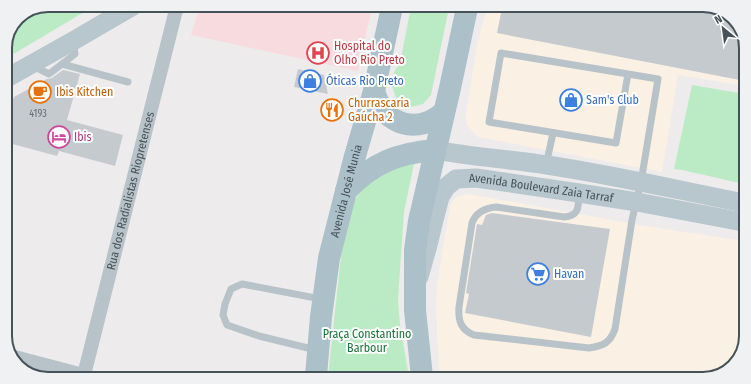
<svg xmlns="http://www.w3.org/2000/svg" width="751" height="384" viewBox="0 0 751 384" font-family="'Fira Sans Condensed',sans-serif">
<rect width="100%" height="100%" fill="#eeebec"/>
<g fill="#faf0e4">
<polygon points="487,8 722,10 739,24 746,45 745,86 678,75 662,172 478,137 467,125 466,114 477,44"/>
<polygon points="469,194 639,225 743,241 741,355 725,373 703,379 440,377 439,367 437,337 437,327 436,311 437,285 439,272 450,206 452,202 457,197 463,195"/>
</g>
<polygon fill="#f8dbde" points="200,6 372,7 358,71 191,35"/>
<g fill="#bbebc5">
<polygon points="48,5 96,5 5,59 5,45 18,17"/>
<polygon points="411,7 449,8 431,95 423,104 408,108 397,101 392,86 394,72 400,63"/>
<polygon points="692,85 745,94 744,184 682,170 674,169"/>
<polygon points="415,159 404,212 398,299 400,325 409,377 328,376 344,228 352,204 365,185 379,173"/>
</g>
<g fill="#c5cace">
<polygon points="502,8 722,10 739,24 746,45 745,81 497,33"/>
<polygon points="298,69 324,75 328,94 294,87"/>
<polygon points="63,70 80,74 67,120 123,135 115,166 59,151 57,156 5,142 5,121 10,105 11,105 14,97 47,79 52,78"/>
<polygon points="492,213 610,229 591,337 465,313 469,294 466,293 477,224 482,225 486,215"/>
</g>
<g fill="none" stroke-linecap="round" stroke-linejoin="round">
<g stroke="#b7c3c8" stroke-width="7">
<polyline points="62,64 128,82"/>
<polyline points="33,66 49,74 75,54 73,42"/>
<polyline points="546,165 553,133"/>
<path d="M579 194C578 206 580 216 564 217L496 207C486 208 476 212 472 223L459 307C458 321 461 330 474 335L589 348C603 346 610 343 615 329L632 220 641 182 658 79 628 74 616 143 489 122 501 53 628 74"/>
<polyline points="316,350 259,336 227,325 223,315 225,304 231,289 242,284 321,299"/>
</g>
<g stroke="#b7c3c8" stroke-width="14">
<polyline points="11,356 83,375"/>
<path id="s1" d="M84 375 177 6"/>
</g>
<g stroke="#b8c6cd" stroke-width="19">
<polyline points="5,79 73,41 133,6"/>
<path d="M435 150C472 157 509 159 547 165 613 175 678 190 744 203"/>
<path id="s2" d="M419 277 428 245 434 220 440 197 446 187 456 179 476 178 579 193 637 202 743 222"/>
</g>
<g stroke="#acc0ca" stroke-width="22">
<path d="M374 91C384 126 418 135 444 112"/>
<path d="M346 191C372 163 398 153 435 150"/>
<path id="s3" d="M316 376 321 317 329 258 355 156 374 91 392 7"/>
<polyline points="422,377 415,310 415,250 419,221 450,88 467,8"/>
</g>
</g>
<defs>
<g id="hospital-ring" transform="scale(1.15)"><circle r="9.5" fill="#fff" stroke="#e0444e" stroke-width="1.5"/><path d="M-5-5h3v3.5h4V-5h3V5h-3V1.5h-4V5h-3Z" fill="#e0444e"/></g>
<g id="shop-ring" transform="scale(1.15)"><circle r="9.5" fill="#fff" stroke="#3f7fe0" stroke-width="1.5"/><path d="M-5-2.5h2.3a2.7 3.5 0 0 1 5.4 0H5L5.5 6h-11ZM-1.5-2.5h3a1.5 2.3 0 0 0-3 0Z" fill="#3f7fe0"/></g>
<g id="cafe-ring" transform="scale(1.15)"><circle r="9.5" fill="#fff" stroke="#e8710a" stroke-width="1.5"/><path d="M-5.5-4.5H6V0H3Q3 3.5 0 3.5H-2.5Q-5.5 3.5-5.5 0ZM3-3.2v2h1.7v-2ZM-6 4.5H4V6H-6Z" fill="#e8710a"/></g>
<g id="restaurant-ring" transform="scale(1.15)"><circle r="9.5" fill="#fff" stroke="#e8710a" stroke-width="1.5"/><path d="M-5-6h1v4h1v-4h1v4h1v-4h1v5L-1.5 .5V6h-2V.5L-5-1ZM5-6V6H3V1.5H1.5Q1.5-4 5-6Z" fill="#e8710a"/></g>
<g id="hotel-ring" transform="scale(1.15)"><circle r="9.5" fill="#fff" stroke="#d1479c" stroke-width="1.5"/><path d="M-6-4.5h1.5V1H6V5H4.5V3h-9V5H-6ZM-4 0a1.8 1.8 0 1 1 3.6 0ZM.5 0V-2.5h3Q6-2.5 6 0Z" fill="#d1479c"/></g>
<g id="supermarket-ring" transform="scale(1.15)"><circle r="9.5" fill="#fff" stroke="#3f7fe0" stroke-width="1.5"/><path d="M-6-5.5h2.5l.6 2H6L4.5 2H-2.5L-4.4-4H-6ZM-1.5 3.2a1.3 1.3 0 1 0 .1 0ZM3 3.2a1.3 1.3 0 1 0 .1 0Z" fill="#3f7fe0"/></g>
</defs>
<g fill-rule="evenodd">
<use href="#hospital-ring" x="318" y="53"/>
<use href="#shop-ring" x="310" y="81"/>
<use href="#cafe-ring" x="40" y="92"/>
<use href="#shop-ring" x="571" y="100"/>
<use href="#restaurant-ring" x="332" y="110"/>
<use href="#hotel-ring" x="59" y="137"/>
<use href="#supermarket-ring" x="538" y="274"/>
</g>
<g text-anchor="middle" stroke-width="4" stroke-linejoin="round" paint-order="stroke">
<g font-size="10" fill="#657076">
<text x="38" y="117">4193</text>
</g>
<g font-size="12" fill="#be3a42" stroke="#fff" text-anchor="start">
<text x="334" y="50">Hospital do<tspan x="334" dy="14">Olho Rio Preto</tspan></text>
</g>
<g font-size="12" fill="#366cbe" stroke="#fff" text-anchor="start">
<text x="326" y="85">Óticas Rio Preto</text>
<text x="586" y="104">Sam's Club</text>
<text x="554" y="278">Havan</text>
</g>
<g font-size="12" fill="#c56008" stroke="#fff" text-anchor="start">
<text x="56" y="96">Ibis Kitchen</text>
<text x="348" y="107">Churrascaria<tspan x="348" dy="14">Gaúcha 2</tspan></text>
</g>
<g font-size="12" fill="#b23c85" stroke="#fff" text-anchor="start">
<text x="74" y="141">Ibis</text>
</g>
<g font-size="12" fill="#455258" stroke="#fff">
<text dy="4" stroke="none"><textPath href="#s2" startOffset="193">Avenida Boulevard Zaia Tarraf</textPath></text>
<text dy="4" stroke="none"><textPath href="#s1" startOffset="190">Rua dos Radialistas Riopretenses</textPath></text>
<text dy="4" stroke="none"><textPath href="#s3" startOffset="188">Avenida José Munia</textPath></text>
</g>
<g font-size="12" fill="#1b7438" stroke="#fff">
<text x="367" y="338">Praça Constantino<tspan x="367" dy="14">Barbour</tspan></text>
</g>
</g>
<path d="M0 0H751V384H0ZM48 12H703A36 36 0 0 1 739 48V336A36 36 0 0 1 703 372H48A36 36 0 0 1 12 336V48A36 36 0 0 1 48 12Z" fill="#f0f1f2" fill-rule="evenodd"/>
<path fill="none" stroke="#455258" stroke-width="2" d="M48 12H703A36 36 0 0 1 739 48V336A36 36 0 0 1 703 372H48A36 36 0 0 1 12 336V48A36 36 0 0 1 48 12Z"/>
<g transform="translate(723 28) rotate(331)" stroke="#ffffff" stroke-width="3" paint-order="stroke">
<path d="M0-3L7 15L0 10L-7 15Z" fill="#455258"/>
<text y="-6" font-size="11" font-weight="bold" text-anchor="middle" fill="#455258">N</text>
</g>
</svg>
